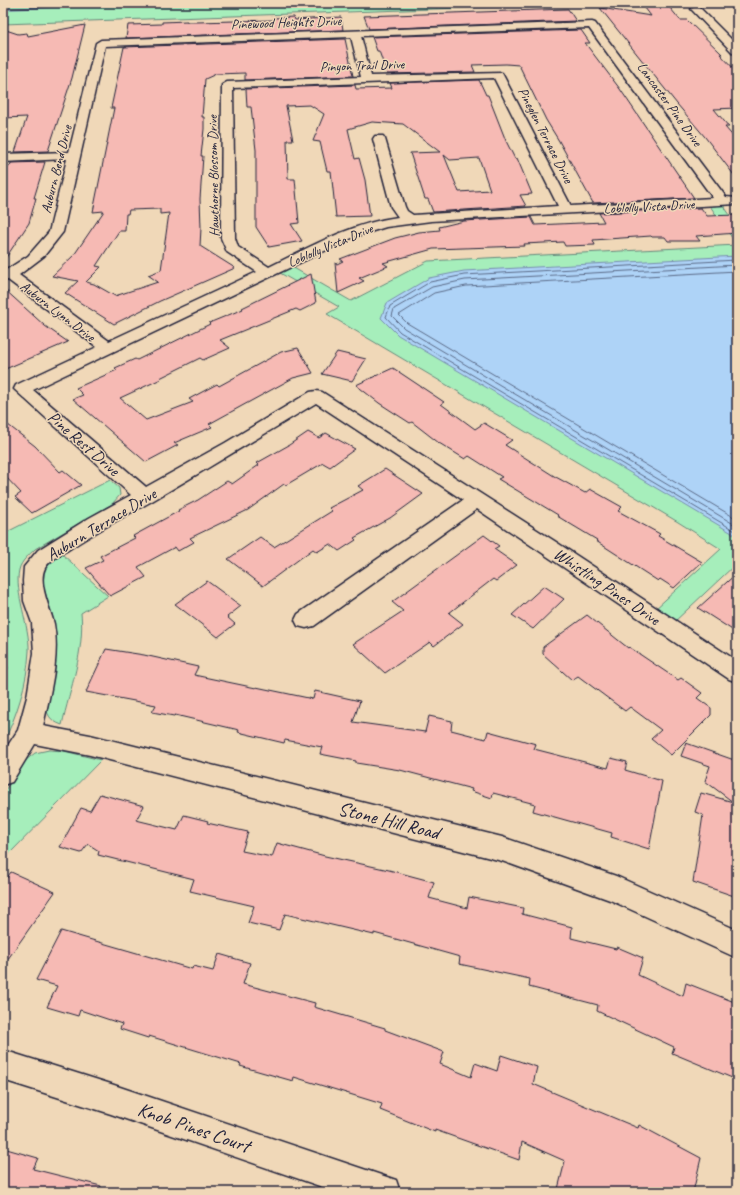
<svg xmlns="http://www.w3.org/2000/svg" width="740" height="1195" viewBox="0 0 740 1195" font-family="Caveat,sans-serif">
<rect width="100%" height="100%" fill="#f0d8b8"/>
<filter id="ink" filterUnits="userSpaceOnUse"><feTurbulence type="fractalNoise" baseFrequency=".025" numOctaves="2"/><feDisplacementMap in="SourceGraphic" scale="8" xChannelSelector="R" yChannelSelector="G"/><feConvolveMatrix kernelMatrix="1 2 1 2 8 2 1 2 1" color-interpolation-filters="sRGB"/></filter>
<g filter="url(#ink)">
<g fill="#a6eebb" stroke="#64887b">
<polygon points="3,3 605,3 3,24"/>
<polygon points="723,205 737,225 737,563 673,623 654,610 721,549 678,522 327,314 339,307 280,273 292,267 351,301 428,261 737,245 710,206"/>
<path d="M110 480 119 488 120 495 112 504 35 549C29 555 21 561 19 570 14 592 30 626 29 651 27 685 17 714 3 744V679L8 668 3 648V534Z"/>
<path d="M61 553 108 596 81 613C85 650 70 689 62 725 36 716 50 695 54 675 55 668 55 659 56 651 56 640 55 625 52 614 48 601 40 583 43 569 45 561 54 557 61 553Z"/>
<polygon points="49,750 64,751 101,760 10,853 3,862 3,793 26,760 35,753"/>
</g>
<polygon fill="#aed3f7" stroke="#768cac" points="737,256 737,536 398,335 381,318 387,303 429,278 464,271"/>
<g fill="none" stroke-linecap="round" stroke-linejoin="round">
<g stroke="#5a6986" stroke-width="1">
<polyline points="737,260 464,275 430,282 390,306 386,317 400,332 737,532"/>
<polyline points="737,265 465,280 432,287 394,309 392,316 404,328 737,526"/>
<polyline points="737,271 466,286 434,293 399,315 407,323 737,519"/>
</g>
<polygon fill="#768cac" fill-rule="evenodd" points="149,3 172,3 3,10 3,8"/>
</g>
<g fill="#f6bab4" stroke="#22223b" fill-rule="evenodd">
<polygon points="666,3 680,20 687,20 722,54 720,54 737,72 737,108 714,109 729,127 725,127 737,141 737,179 705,137 677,104 600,8 651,16 642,4"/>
<polygon points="568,9 576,21 369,29 364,16"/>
<polygon points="294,17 295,20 341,17 343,30 126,38 128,25 162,24 162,22 187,21 187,22 197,22 274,20 274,18"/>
<polygon points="85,25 72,78 48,151 15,152 27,117 3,118 3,29 18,34 27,33 28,36"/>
<polygon points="581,30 590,43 585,43 620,89 694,198 593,203 559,141 546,120 519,65 506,64 472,65 475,72 387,74 379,51 377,51 372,37"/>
<path d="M345 39 353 76 245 80V73L216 74 205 79 202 117H204V129L201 156H203L200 199 201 228 200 246 235 268 160 301 114 324 65 293 78 281 52 276 74 255 104 211 93 212 114 108H111L124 47ZM160 209V214L169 213 161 270 148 275 158 282 115 296 94 284 86 282 101 267 96 266 119 231H125L126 214H128L129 210Z"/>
<path d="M479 80 486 95H488L506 141 515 159 517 158 532 194 520 195 526 206 433 212 428 199H425L410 153 440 152 403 124 372 122 348 129 355 159 359 158 365 180 370 216 336 217 331 171H327L320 142 313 141 324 114 310 105 286 106 293 140H287L288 179H295L299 223 291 224 302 241 269 247 256 227V150L251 107H247L246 89 355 85 356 89 392 88 390 83ZM444 155 450 160 479 158 490 190 459 192Z"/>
<polygon points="45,162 34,198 36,198 29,223 3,262 3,172 5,166 10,166 11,163"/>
<polygon points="701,208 707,216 737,215 737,233 696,236 700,241 668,241 665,237 652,237 651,236 593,240 595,245 565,246 563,242 524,244 525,246 433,249 383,263 388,266 359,278 364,281 338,293 335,263 337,264 343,261 340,259 395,238 419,232 440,230 439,227 464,221 531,217 535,225 604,222 599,213"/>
<polygon points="311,274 316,303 300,311 296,309 220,340 230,348 203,360 200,358 160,378 161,379 120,398 146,420 193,402 189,399 217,384 219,386 281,352 298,348 313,373 293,378 209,424 212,427 174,443 178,445 146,462 73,399 83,395 76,388 117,370 115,368 135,359 137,360 210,324 209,323 243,309 242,308"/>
<polygon points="3,288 45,326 68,342 3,370"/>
<polygon points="337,352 366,359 352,381 322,374"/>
<polygon points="393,368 444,402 441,404 475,429 484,423 512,440 505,445 554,476 585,493 590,489 622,507 618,511 660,534 658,536 702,562 674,588 660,579 658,581 596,541 597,540 557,516 558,515 498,479 502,477 469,456 465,459 439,443 412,422 410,423 379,403 356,385"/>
<polygon points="3,421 35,446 60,472 63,470 81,485 32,513 15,497 21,493 3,474"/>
<polygon points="308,432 319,438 326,433 355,449 330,467 323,463 286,485 284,484 248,510 190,538 194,542 178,551 175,547 138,567 146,577 110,596 86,568 103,560 100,556 135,538 133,536 179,511 178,510 198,500 227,481 232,484 259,465 257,463 289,445"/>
<polygon points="385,469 423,494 390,518 354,538 356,540 339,551 330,544 317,552 313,549 263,586 228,559 260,537 274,547 332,511 329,508 363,490 358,486"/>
<polygon points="484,535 499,546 494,549 517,565 496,581 493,579 449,613 463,624 434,646 430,642 385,673 353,644 403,611 392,602"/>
<polygon points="737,573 737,633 698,608"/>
<polygon points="207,581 241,606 227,617 235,624 218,637 175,604"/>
<polygon points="544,586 564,599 533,629 512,615"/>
<polygon points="587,615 628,648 629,647 678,680 681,678 702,693 697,698 711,708 711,715 671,755 651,739 661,730 630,707 625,711 578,676 572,680 543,654 543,647"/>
<polygon points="106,649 144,655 198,667 194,675 256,688 256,687 313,699 315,691 360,701 353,722 425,732 429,716 452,721 451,730 486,739 488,731 536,744 534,749 608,768 611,758 627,762 625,770 662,781 649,849 611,837 612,833 533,811 535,804 493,793 492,798 471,791 472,789 400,770 356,763 356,761 320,754 322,747 285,740 284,743 238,732 239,730 175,715 174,716 152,712 156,705 86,692"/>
<polygon points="686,743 737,761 737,897 693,882 703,815 695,812 701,793 733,802 705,781 710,766 681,756"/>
<polygon points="100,794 144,806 136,820 177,830 184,815 208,821 207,823 248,832 242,851 272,857 277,843 325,856 389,870 434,882 429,898 467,908 469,897 523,908 522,914 572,927 571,938 616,949 617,947 643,958 638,975 683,996 686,983 737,1003 737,1080 672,1053 674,1047 597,1011 598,1005 529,987 530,979 459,964 460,957 374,933 374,935 285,914 279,930 248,923 254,906 190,891 194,879 98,855 99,851 88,844 81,853 60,847 81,808 90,811"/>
<polygon points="11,872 55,892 3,966 3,883"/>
<polygon points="61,931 192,969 193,966 213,971 219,954 250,963 243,984 315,1003 314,1007 385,1028 385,1030 444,1052 440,1064 471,1077 475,1063 497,1071 501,1055 537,1067 533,1084 638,1128 639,1125 701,1158 693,1192 565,1192 558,1189 565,1161 522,1142 519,1160 435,1130 435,1132 380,1110 382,1104 294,1077 293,1081 240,1066 241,1064 149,1036 148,1038 120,1029 122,1024 80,1010 78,1016 47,1007 57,986 36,980"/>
<polygon points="3,1148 38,1158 33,1169 101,1186 100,1192 3,1192"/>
</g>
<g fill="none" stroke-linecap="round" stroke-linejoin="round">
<g stroke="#22223b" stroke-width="3">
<g id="minor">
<polygon points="696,6 699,7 737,45 737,54 733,53 693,11 691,9"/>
<path d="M592 22 595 23 726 197 737 198V204L431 221 386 227 354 237 33 390 146 487 225 443 310 392 316 391 322 392 556 542 737 661V682L729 679 477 509 314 626 306 628 298 626 295 620 298 614 463 500 316 403C261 436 207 469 152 501 125 516 97 531 71 548 62 554 50 559 45 568 37 583 51 610 54 624 60 658 50 693 43 726L90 735 502 837 616 876 737 930V958L610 900 502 861 90 755 35 744 12 782 3 785V753L18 730 27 697 34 653 32 623 24 601 23 581 24 567 38 550 89 518 131 495 14 389 16 385 97 347 8 280 3 281V272L28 256 49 232 67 159 3 162V154L69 152 96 43 101 40ZM589 28 713 198 571 206 502 73 371 76 361 36ZM351 37 361 77 227 82 222 85 221 238 227 252 257 272 109 341 19 275 44 256 63 232 105 46ZM494 78 558 206 413 215 407 211 405 207 385 139 383 136H375L373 139 391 207 398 217C352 223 310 247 269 267L238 247 235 238 233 88Z"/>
<polygon points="3,1050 111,1084 384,1176 396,1180 400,1192 337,1192 111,1114 3,1080"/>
</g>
</g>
<use href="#minor" fill="#f0d8b8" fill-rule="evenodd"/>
</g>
</g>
<g text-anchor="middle" stroke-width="3" stroke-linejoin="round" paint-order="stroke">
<g font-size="14" fill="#22223b" stroke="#f0d8b8">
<text transform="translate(286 22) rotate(-2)" y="5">Pinewood Heights Drive</text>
<text transform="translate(362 65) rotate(-2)" y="5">Pinyon Trail Drive</text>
<text transform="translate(670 104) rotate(54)" y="5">Lancaster Pine Drive</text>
<text transform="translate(546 135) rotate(63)" y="5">Pineglen Terrace Drive</text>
<text transform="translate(56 169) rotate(-76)" y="5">Auburn Bend Drive</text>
<text transform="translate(213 176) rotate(-91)" y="5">Hawthorne Blossom Drive</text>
<text transform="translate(649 206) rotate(-3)" y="5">Loblolly Vista Drive</text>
<text transform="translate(330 245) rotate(-23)" y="5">Loblolly Vista Drive</text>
<text transform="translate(58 311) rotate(37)" y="5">Auburn Lynn Drive</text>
</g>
<g font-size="17" fill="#22223b" stroke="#f0d8b8">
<text transform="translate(84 443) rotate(41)" y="6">Pine Rest Drive</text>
<text transform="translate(101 524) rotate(-31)" y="6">Auburn Terrace Drive</text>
<text transform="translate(607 586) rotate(34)" y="6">Whistling Pines Drive</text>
</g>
<g font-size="20" fill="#22223b" stroke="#f0d8b8">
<text transform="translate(389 820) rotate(14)" y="7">Stone Hill Road</text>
<text transform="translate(194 1127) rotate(19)" y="7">Knob Pines Court</text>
</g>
</g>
<rect width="740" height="1195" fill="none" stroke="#f0d8b8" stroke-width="16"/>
<rect x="8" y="8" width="724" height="1179" fill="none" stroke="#22223b" stroke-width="1.5" filter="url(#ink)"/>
</svg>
